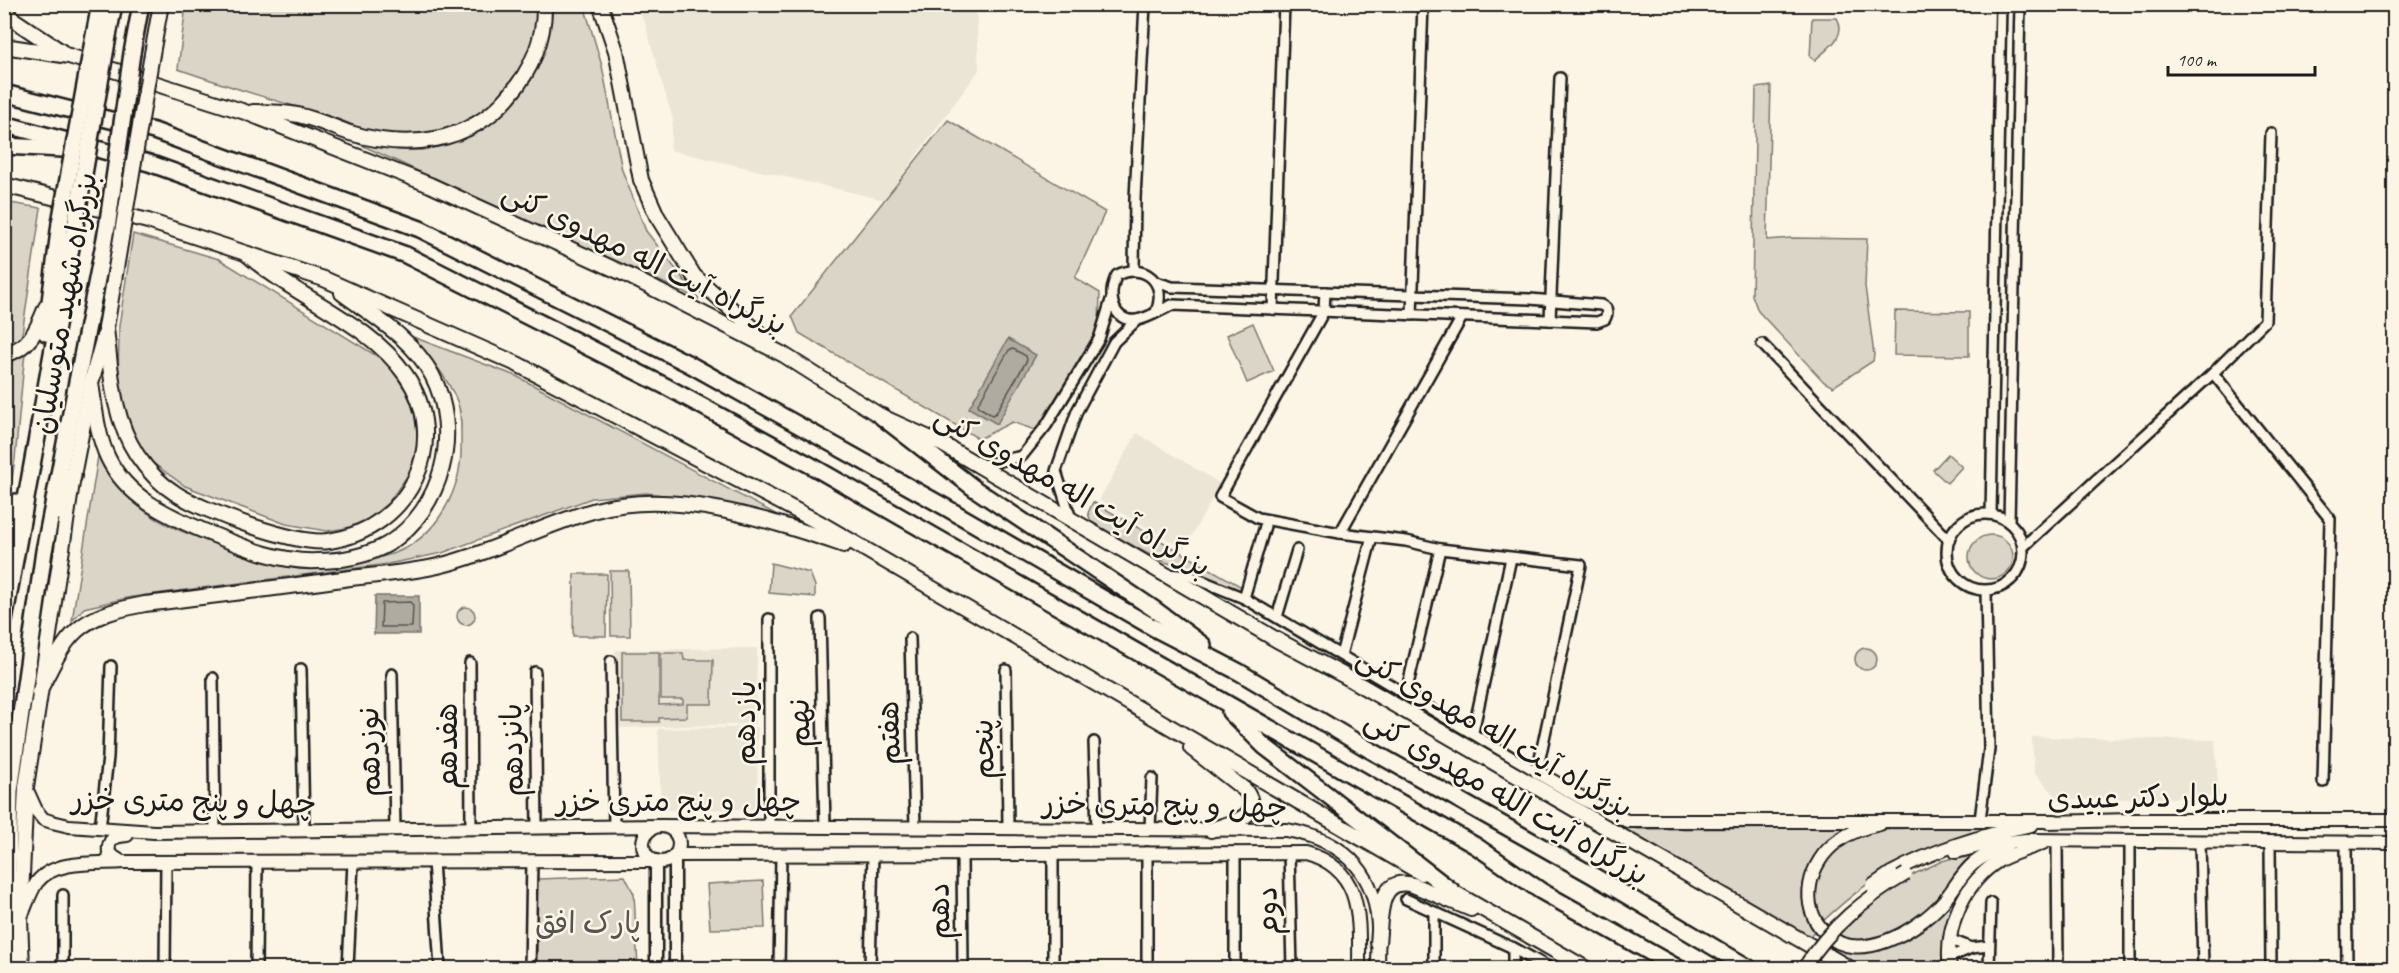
<svg xmlns="http://www.w3.org/2000/svg" width="2399" height="973" viewBox="0 0 2399 973" font-family="Caveat,'Playpen Sans Arabic',sans-serif">
<rect width="100%" height="100%" fill="#fcf5e5"/>
<filter id="ink" filterUnits="userSpaceOnUse"><feTurbulence type="fractalNoise" baseFrequency=".0167" numOctaves="2"/><feDisplacementMap in="SourceGraphic" scale="12" xChannelSelector="R" yChannelSelector="G"/><feConvolveMatrix kernelMatrix="1 2 1 2 8 2 1 2 1" color-interpolation-filters="sRGB"/></filter>
<g filter="url(#ink)">
<g fill="#ebe5d6">
<polygon points="636,5 976,5 979,70 884,200 670,150 673,120 645,24"/>
<polygon points="1137,433 1221,484 1184,549 1099,500"/>
<polygon points="757,648 756,724 617,728 615,650"/>
<polygon points="758,727 757,809 661,810 658,729"/>
<polygon points="2032,737 2215,740 2219,797 2060,800 2034,773"/>
</g>
<g fill="#dbd5c8" stroke="#7c7872" stroke-width="1.5">
<path d="M186 5H537C538 36 527 64 508 88 477 128 421 144 372 132 356 128 342 119 325 115 276 101 227 86 178 69Z"/>
<polygon points="554,5 584,5 602,66 622,170 646,231 699,299 348,139 398,150 422,150 449,144 476,131 547,37"/>
<path d="M1812 18H1837C1848 36 1827 49 1815 60L1810 57Z"/>
<polygon points="1771,86 1767,240 1791,238 1867,239 1865,286 1874,355 1873,361 1833,387 1824,382 1758,311 1752,295 1756,88"/>
<polygon points="948,120 1105,212 1075,278 1100,293 1099,326 1038,431 1012,422 979,439 799,333 792,316"/>
<polygon points="4,202 41,208 20,347 4,350"/>
<polygon points="133,234 219,259 385,361 408,392 415,414 418,441 413,462 406,478 388,503 368,519 347,528 327,531 286,524 185,486 153,463 135,441 118,392 119,326"/>
<polygon points="1895,311 1969,312 1969,356 1894,355"/>
<polygon points="1253,323 1274,371 1247,383 1227,335"/>
<path d="M413 337 516 376 779 516 682 497 646 493 592 498 442 553 388 564 132 597 84 608 72 621 99 450C125 510 160 525 219 545 245 553 271 564 298 567 315 569 335 566 352 563 365 560 380 558 392 554 438 538 463 488 461 442 461 429 462 413 457 401 447 377 430 357 413 337Z"/>
<polygon points="25,352 15,459 5,523 5,363"/>
<polygon points="1948,454 1962,467 1947,483 1933,470"/>
<polygon points="1093,502 1242,587 1240,594 1205,576 1157,559 1091,522 1088,513"/>
<circle cx="1991" cy="557" r="22"/>
<polygon points="771,563 810,573 815,586 815,597 769,593"/>
<polygon points="610,571 629,571 630,636 611,636"/>
<polygon points="574,574 607,574 606,636 573,636"/>
<circle cx="466" cy="616" r="9"/>
<circle cx="1866" cy="659" r="11"/>
<polygon points="622,652 659,652 659,705 683,704 683,699 661,699 661,653 683,653 684,660 713,660 712,704 687,704 687,717 659,718 659,722 622,722"/>
<path d="M1609 822 1637 829 1848 828C1810 850 1787 890 1814 931L1809 938Z"/>
<path d="M1909 828H2001C1924 843 1879 869 1822 922 1820 917 1816 911 1815 905 1807 868 1844 835 1876 830 1887 828 1898 829 1909 828Z"/>
<path d="M1997 846C1965 877 1886 966 1837 934L1848 921 1910 876 1942 861Z"/>
<path d="M2003 852C1961 891 1940 906 1944 968H1865L1826 946 1829 942 1878 949 1906 939 1917 933 1938 914 1972 869Z"/>
<polygon points="625,876 634,894 638,968 537,968 537,879"/>
<polygon points="763,881 765,928 710,929 707,884"/>
</g>
<g fill="#b0aba1" stroke="#75726c" stroke-width="1.5">
<polygon points="1008,339 1036,355 997,424 969,408"/>
<polygon points="375,596 419,596 419,634 374,634"/>
</g>
<g fill="none" stroke-linecap="round" stroke-linejoin="round">
<g stroke="#575551" stroke-width="1.5">
<polygon points="1013,349 1026,356 1027,360 996,413 992,415 979,407 978,404 1009,350"/>
<polygon points="410,602 413,605 412,627 381,627 382,603"/>
</g>
<g stroke="#1c1c1c" stroke-width="14">
<g id="minor">
<polyline points="1134,270 1135,198 1145,4"/>
<polyline points="1273,309 1284,4"/>
<path d="M1156 312C1168 283 1145 262 1117 275 1107 292 1111 323 1137 320 1149 318 1162 309 1172 305L1597 322 1605 319 1607 314 1606 308 1601 305 1530 299 1172 287 1156 282"/>
<polyline points="1412,315 1423,4"/>
<polyline points="1550,320 1560,78"/>
<polyline points="1762,344 1949,540"/>
<polyline points="2213,373 2330,519 2323,782"/>
<polyline points="979,466 1022,456 1046,426 1099,339 1111,300"/>
<circle cx="1985" cy="552" r="38"/>
<polyline points="1991,514 2001,4"/>
<polyline points="1071,519 1056,471 1077,411 1114,342 1137,320"/>
<polyline points="2009,522 2020,4"/>
<polyline points="1340,533 1462,317"/>
<polyline points="2024,546 2213,373 2265,321 2271,133"/>
<polyline points="1167,574 1190,576 1244,598 1537,772 1581,565 1440,549 1406,541 1340,533 1258,518 1220,497 1324,311 1325,292"/>
<polyline points="1244,598 1265,526"/>
<polyline points="1277,617 1297,550"/>
<polyline points="820,618 825,827"/>
<polyline points="769,619 769,826"/>
<polyline points="910,638 915,827"/>
<polyline points="1341,655 1372,537"/>
<polyline points="611,661 614,826"/>
<polyline points="470,663 471,828"/>
<polyline points="301,669 304,830"/>
<polyline points="1006,670 1008,828"/>
<polyline points="535,672 537,827"/>
<polyline points="392,674 395,829"/>
<polyline points="213,678 215,831"/>
<polyline points="1406,693 1440,549"/>
<polyline points="1473,732 1511,558"/>
<polyline points="1094,742 1097,829"/>
<polyline points="1980,820 1989,749 1986,591"/>
<polyline points="100,829 108,757 111,666"/>
<polyline points="1150,829 1152,778"/>
<polyline points="2057,841 2058,968"/>
<polyline points="2200,842 2203,968"/>
<polyline points="2270,843 2271,968"/>
<polyline points="2346,843 2347,968"/>
<polyline points="1147,852 1147,968"/>
<polyline points="1235,852 1235,968"/>
<polyline points="1289,852 1292,968"/>
<polyline points="962,854 963,968"/>
<polyline points="433,861 440,968"/>
<polyline points="63,895 63,968"/>
<polyline points="1406,899 1513,948 1513,968"/>
<polyline points="1434,912 1434,968"/>
<polyline points="1949,939 1971,948"/>
<polyline points="1948,958 1971,948 1989,946"/>
<polyline points="165,968 166,862"/>
<polyline points="256,968 257,862"/>
<polyline points="348,968 353,862"/>
<polyline points="530,968 532,861"/>
<polyline points="779,968 781,855"/>
<polyline points="870,968 873,854"/>
<polyline points="1053,968 1053,853"/>
<polyline points="1989,968 1991,903"/>
<polyline points="2130,968 2130,841"/>
</g>
</g>
<g stroke="#1c1c1c" stroke-width="15">
<g id="tertiary">
<polyline points="656,861 656,968"/>
<polyline points="1513,948 1549,968"/>
<polyline points="675,968 675,855"/>
</g>
</g>
<g stroke="#1c1c1c" stroke-width="16">
<g id="secondary">
<polyline points="1537,772 1587,801 1627,821 2055,821"/>
<path d="M26 788 36 810 43 819 52 822 69 826 154 832 660 826 1286 830C1331 837 1368 861 1376 909 1380 928 1378 949 1378 968"/>
<polyline points="2048,822 2131,820 2394,820"/>
<path d="M1880 824C1865 827 1850 832 1838 841 1808 862 1798 906 1825 933 1858 966 1917 931 1942 903 1953 891 1961 874 1973 864 1982 856 1994 851 2006 847"/>
<circle cx="661" cy="844" r="18"/>
<polyline points="1956,852 1983,845 2026,840 2394,843"/>
<path d="M675 855 1306 853C1364 869 1359 919 1359 968"/>
<path d="M122 862 109 854C107 839 114 836 127 835"/>
<path d="M1891 873C1936 849 1981 835 2031 825"/>
<path d="M21 917C26 906 30 892 37 882 55 859 98 864 124 862L656 861"/>
<path d="M1950 968C1944 928 1964 882 2000 860 2013 853 2029 849 2043 843"/>
</g>
</g>
<g stroke="#1c1c1c" stroke-width="18">
<g id="primary">
<polyline points="600,4 616,51 641,180 657,216 694,276 769,342"/>
<polyline points="4,11 14,20 62,52"/>
<polyline points="4,46 69,56 245,112 430,185 627,275 784,355 882,417 942,444 1277,640 1343,675 1849,968"/>
<polyline points="152,54 161,4"/>
<path d="M253 112C268 112 283 112 298 115 316 119 333 127 350 133 407 150 469 144 509 96 531 71 545 39 544 4"/>
<polyline points="4,185 148,221 324,279 517,364 820,523 1421,873"/>
<path d="M106 328C111 371 112 417 137 455 147 470 159 483 175 493 202 511 298 546 329 541 410 529 453 442 405 374 369 322 294 297 247 254"/>
<path d="M4 355C30 348 37 330 46 307"/>
<path d="M91 383C95 408 97 435 108 458 127 497 166 515 204 531 239 545 279 563 317 561 340 561 368 556 388 544 443 509 462 432 432 375 412 338 374 317 342 293"/>
<path d="M39 692C68 632 76 617 145 604 211 596 277 588 343 579 374 575 407 573 438 566 492 553 542 525 596 510 675 488 769 520 844 545"/>
<path d="M1191 748 1245 790C1265 818 1231 822 1211 830"/>
<polyline points="1443,886 1585,968"/>
<path d="M1378 943C1381 919 1377 875 1413 885L1471 909"/>
<polyline points="22,968 20,919 26,787 73,476 91,383 104,336"/>
</g>
</g>
<g stroke="#1c1c1c" stroke-width="20">
<g id="trunk">
<polyline points="93,41 100,4"/>
<polyline points="107,42 114,4"/>
<polyline points="132,53 141,4"/>
<polyline points="4,93 154,131 420,229 689,364 945,507 1154,628 1239,672 1363,746 1592,875 1749,968"/>
<polyline points="4,124 149,163 406,255 667,387 810,465 1476,846 1541,891 1678,968"/>
<polyline points="4,146 82,150"/>
<polyline points="46,333 60,223"/>
<polyline points="882,417 975,489 1154,609 1203,645"/>
<polyline points="59,512 73,476"/>
<polyline points="4,554 16,502"/>
<polyline points="4,621 76,220"/>
<polyline points="1230,712 1264,746 1452,891"/>
<polyline points="8,968 7,921 10,791 44,551 107,228"/>
</g>
</g>
<use href="#minor" stroke="#fcf5e5" stroke-width="9"/>
<use href="#tertiary" stroke="#fcf5e5" stroke-width="10"/>
<use href="#secondary" stroke="#fcf5e5" stroke-width="12"/>
<use href="#primary" stroke="#fcf5e5" stroke-width="14"/>
<use href="#trunk" stroke="#fcf5e5" stroke-width="15"/>
<g stroke="#1c1c1c" stroke-width="16" stroke-linecap="butt">
<g id="secondary-bridge">
<polyline points="1872,886 1891,873"/>
<path d="M1804 968C1830 927 1864 899 1906 874"/>
</g>
</g>
<g stroke="#1c1c1c" stroke-width="18" stroke-linecap="butt">
<polyline id="primary-bridge" points="106,328 152,54"/>
</g>
<g stroke="#1c1c1c" stroke-width="20" stroke-linecap="butt">
<g id="trunk-bridge">
<polyline points="76,220 107,42"/>
<polyline points="60,223 93,41"/>
<polyline points="107,228 132,53"/>
</g>
</g>
<use href="#secondary-bridge" stroke="#fcf5e5" stroke-width="12"/>
<use href="#primary-bridge" stroke="#fcf5e5" stroke-width="14"/>
<use href="#trunk-bridge" stroke="#fcf5e5" stroke-width="15"/>
</g>
</g>
<g text-anchor="middle" stroke-width="5" stroke-linejoin="round" paint-order="stroke">
<g font-size="30" fill="#1c1c1c" stroke="#fcf5e5">
<text transform="translate(645 258) rotate(26)" y="10">بزرگراه آیت اله مهدوی کنی</text>
<text transform="translate(64 303) rotate(-80)" y="10">بزرگراه شهید متوسلیان</text>
<text transform="translate(1073 491) rotate(30)" y="10">بزرگراه آیت اله مهدوی کنی</text>
<text transform="translate(745 723) rotate(-90)" y="10">یازدهم</text>
<text transform="translate(799 723) rotate(-91)" y="10">نهم</text>
<text transform="translate(1495 732) rotate(30)" y="10">بزرگراه آیت اله مهدوی کنی</text>
<text transform="translate(889 733) rotate(-92)" y="10">هفتم</text>
<text transform="translate(447 746) rotate(-90)" y="10">هفدهم</text>
<text transform="translate(983 749) rotate(-91)" y="10">پنجم</text>
<text transform="translate(512 750) rotate(-91)" y="10">پانزدهم</text>
<text transform="translate(369 752) rotate(-91)" y="10">نوزدهم</text>
<text transform="translate(1507 797) rotate(30)" y="10">بزرگراه آیت الله مهدوی کنی</text>
<text transform="translate(2138 797) rotate(-1)" y="10">بلوار دکتر عبیدی</text>
<text transform="translate(194 801) rotate(1)" y="10">چهل و پنج متری خزر</text>
<text x="679" y="811">چهل و پنج متری خزر</text>
<text transform="translate(1165 805) rotate(1)" y="10">چهل و پنج متری خزر</text>
<text transform="translate(939 911) rotate(-91)" y="10">دهم</text>
<text transform="translate(1267 911) rotate(-92)" y="10">دوم</text>
</g>
<g font-size="30" fill="#555450" stroke="#fcf5e5">
<text x="588" y="933">پارک افق</text>
</g>
</g>
<rect width="2399" height="973" fill="none" stroke="#fcf5e5" stroke-width="24"/>
<rect x="12" y="12" width="2375" height="949" fill="none" stroke="#1c1c1c" stroke-width="2" filter="url(#ink)"/>
<path d="M2168 66v9h147v-9" fill="none" stroke="#1c1c1c" stroke-width="3"/>
<text x="2177" y="66" font-size="18" fill="#1c1c1c" stroke="#fcf5e5" stroke-width="4.5" paint-order="stroke">100 m</text>
</svg>
